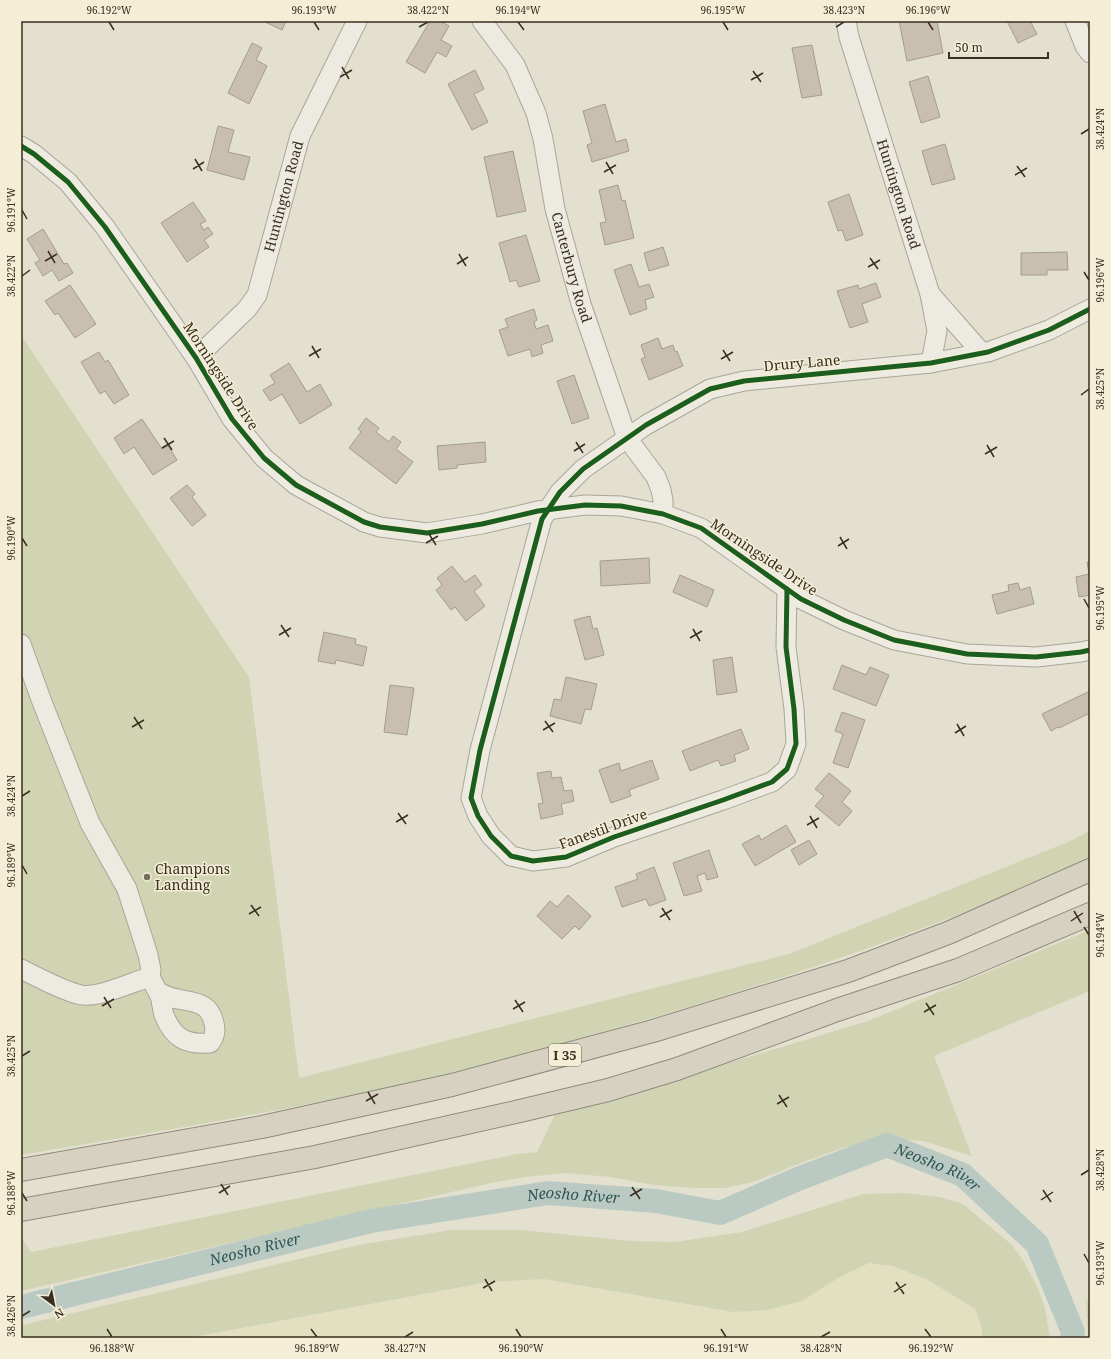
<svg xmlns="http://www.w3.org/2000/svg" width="1111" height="1359" viewBox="0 0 1111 1359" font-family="'Noto Serif',serif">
<rect width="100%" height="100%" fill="#e4e0cf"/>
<polygon fill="#e3dfc1" points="869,1263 893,1266 928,1280 975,1309 982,1328 982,1338 192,1338 199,1336 488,1282 544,1279 733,1312 767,1310"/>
<g fill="#d1d4b3">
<path d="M21 335 249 677 299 1078 789 954 1068 842 1090 831V861C933 929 770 985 606 1031 543 1049 480 1067 416 1081 285 1111 153 1133 21 1155Z"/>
<polygon points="1090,930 1090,991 934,1056 972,1156 923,1141 881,1139 845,1147 806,1161 753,1182 725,1188 696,1188 654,1185 610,1177 566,1173 525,1177 491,1183 21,1291 21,1238 31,1252 517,1154 537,1152 556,1112 629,1093 868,1021"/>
<polygon points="904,1193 940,1197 963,1204 1012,1245 1023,1260 1038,1288 1045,1308 1050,1338 982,1338 982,1328 975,1309 928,1280 893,1266 869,1263 838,1278 802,1301 767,1310 733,1312 544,1279 488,1282 199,1336 192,1338 21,1338 21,1326 23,1325 358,1245 451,1230 521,1230 632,1241 674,1242 742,1232 863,1194"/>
<polygon points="1086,1297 1090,1307 1090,1338 1088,1338"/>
</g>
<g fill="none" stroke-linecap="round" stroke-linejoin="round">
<path stroke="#bacac2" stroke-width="24" id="s1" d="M21 1307 371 1221 548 1193 656 1201 720 1213 798 1179 887 1145 963 1175 1037 1244 1073 1332 1072 1338"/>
</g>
<g fill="#c8bfb0" stroke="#a59c8e">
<polygon points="263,21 286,21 282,30"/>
<polygon points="430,21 440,21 449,26 441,40 452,46 446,57 437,52 425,73 406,62"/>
<polygon points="899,21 937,21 943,53 907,61"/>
<polygon points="1007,21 1030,21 1037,34 1018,43"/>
<polygon points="252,43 262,48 256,60 267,66 249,104 228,93"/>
<polygon points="812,45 822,95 802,98 792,48"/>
<polygon points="475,70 484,89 474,94 488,122 472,130 448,84"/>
<polygon points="928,76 940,117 921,123 909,82"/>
<polygon points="605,104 616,142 626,139 629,151 592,162 587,145 592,143 583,111"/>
<polygon points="218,126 234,130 228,152 250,157 244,180 207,170"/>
<polygon points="945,144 955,179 932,185 922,151"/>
<polygon points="513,151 526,211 497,217 484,157"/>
<polygon points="618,185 622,201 625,200 634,238 605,245 600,223 606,222 599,190"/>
<polygon points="849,194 863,235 846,241 842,230 838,231 828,202"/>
<polygon points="193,202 206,221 200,224 204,230 208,227 213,234 204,240 209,247 187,262 161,223"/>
<polygon points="43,229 64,264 67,263 73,273 59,281 52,270 43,276 35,263 40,260 27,239"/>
<polygon points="526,235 540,281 519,287 516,280 510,282 499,243"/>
<polygon points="663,247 669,265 649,271 644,253"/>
<polygon points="1067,252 1068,270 1047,270 1047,275 1021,275 1021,253"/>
<polygon points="631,264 639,287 649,284 654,297 645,300 647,309 630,315 614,270"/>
<polygon points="876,283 881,297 862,304 868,322 850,328 837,291 858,285 859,289"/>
<polygon points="70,285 96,324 75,338 58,313 55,315 45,301"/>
<polygon points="534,309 537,320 534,322 536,329 548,325 553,341 541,345 543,353 532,357 530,349 508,356 499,330 508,327 505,319"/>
<polygon points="658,338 662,349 673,345 675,352 677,351 683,366 649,380 641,359 645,357 641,345"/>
<polygon points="99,352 105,362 108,360 129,395 114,404 105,391 100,394 81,362"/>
<polygon points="289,363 307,392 320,384 332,405 300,424 282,394 270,401 263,390 275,383 270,375"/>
<polygon points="574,375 589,418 572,424 557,381"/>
<polygon points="366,418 379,428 376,432 389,442 393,436 401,442 396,449 413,462 396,484 349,448 361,432 358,429"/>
<polygon points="142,419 162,449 168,446 177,460 153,475 134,447 124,454 114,438"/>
<polygon points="485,442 486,462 457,465 457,468 439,470 437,446"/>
<polygon points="187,485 195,494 192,497 206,515 192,526 170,498"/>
<polygon points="649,558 650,583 601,586 600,561"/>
<polygon points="1090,561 1090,595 1079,597 1076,577 1089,574 1087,562"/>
<polygon points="452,566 465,582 475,575 482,585 474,591 485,606 466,621 455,607 451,610 436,590 442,585 437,578"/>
<polygon points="680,575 714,590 707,607 673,592"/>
<polygon points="1018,583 1020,590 1030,587 1034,604 997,614 992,595 1009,591 1008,585"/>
<polygon points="590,616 593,629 597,628 604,655 585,660 574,620"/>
<polygon points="324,632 356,639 355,644 367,647 363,666 336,660 335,664 318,661"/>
<polygon points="732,657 737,692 717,695 713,660"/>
<polygon points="842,665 866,675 870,667 889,675 876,706 833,689"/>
<polygon points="566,677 597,684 591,710 585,709 581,724 550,716 554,699 561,700"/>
<polygon points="390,685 414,688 407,735 384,732"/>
<polygon points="1090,691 1090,713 1059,728 1058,727 1051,731 1042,714"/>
<polygon points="842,712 865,720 848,768 833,763 843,734 835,731"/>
<polygon points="741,729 749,749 734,755 736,761 721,766 718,760 690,771 682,751"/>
<polygon points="652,760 659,779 629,790 631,796 611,803 599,770 619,763 621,771"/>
<polygon points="551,771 552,778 561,777 564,791 572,790 574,801 561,804 563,814 541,819 538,804 543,803 537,773"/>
<polygon points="829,773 851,791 842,802 852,811 839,826 815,806 824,796 815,789"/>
<polygon points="786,825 796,842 755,866 742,844 759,835 761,840"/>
<polygon points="809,840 817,854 799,865 791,850"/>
<polygon points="709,850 718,877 707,880 705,873 697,876 702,891 684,896 673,863"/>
<polygon points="654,867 666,900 649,906 646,899 622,907 615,887 638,879 636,874"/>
<polygon points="568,895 591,916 579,930 575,926 562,939 537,916 550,901 557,907"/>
</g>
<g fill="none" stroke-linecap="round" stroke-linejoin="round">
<g stroke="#aaa598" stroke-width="21">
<g id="minor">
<path id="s2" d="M482 21 515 65 536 113 543 139 555 209 581 304 627 438 656 477 661 490 663 500V514"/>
<path id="s3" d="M846 21 849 37 930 294 981 352"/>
<polyline points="1075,21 1085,46 1090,53"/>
<polyline points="21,146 34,154 68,182 105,227 196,358 232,419 264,458 296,485 364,522 380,527 427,533 482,524 538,511 585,505 621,506 663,514 701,528 801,599 844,620 894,640 967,654 1036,657 1081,652 1090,650"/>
<polyline points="930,294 937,331 931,363"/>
<path id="s4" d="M196 358 247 309 257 295 300 136 357 21"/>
<polyline points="787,589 786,647 794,709 796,744 787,769 772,782 723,800 614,837 566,857 533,861 511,856 491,836 478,816 471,798 480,750 542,519 560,492 583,469 646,425 710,389 744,381 931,363 988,352 1049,330 1090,309"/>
<polyline points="21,644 42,702 90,823 127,889 148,955 151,970 150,977"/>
<path d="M21 969C40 978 60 990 81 995 99 998 132 982 150 977 153 983 157 990 160 996 162 1002 162 1009 164 1015 173 1038 186 1045 210 1043 215 1037 216 1031 214 1023 209 1002 196 1003 178 999 170 998 164 995 158 992"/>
</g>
</g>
<g stroke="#8f8a7f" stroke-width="24">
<g id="highway">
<polyline points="21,1170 262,1127 452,1085 653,1031 848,971 948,933 1090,870"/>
<polyline points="21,1210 315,1157 520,1111 608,1090 677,1069 837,1010 958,970 1090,914"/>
</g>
</g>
<use href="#minor" stroke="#eceae1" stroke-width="19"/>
<use href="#highway" stroke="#d7d1c1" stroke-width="22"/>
<g stroke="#f4eed7" stroke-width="8">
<g id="cycleway">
<polyline points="21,146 34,154 68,182 105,227 196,358 232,419 264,458 296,485 364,522 380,527 427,533 482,524 538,511 585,505 621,506 663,514 701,528 801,599 844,620 894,640 967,654 1036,657 1081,652 1090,650"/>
<polyline points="787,589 786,647 794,709 796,744 787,769 772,782 723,800 614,837 566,857 533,861 511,856 491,836 478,816 471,798 480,750 542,519 560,492 583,469 646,425 710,389 744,381 931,363 988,352 1049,330 1090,309"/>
</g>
</g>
<use href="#cycleway" stroke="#1b5e20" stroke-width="5"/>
</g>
<path fill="none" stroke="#392e20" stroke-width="1.5" d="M109 22 114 30M314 22 319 30M518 22 524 30M723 22 728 30M928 22 933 30M419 27 428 22M836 27 844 22M342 67 349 79M753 71 761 82M340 77 352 70M751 80 763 73M1081 134 1089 129M195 159 202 171M606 162 613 174M1017 166 1025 177M193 169 204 162M604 172 616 165M1015 175 1027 168M22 210 27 219M48 251 55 263M459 254 466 266M870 258 878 269M45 261 57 254M457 264 468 257M868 267 880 260M1084 272 1089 280M22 276 30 270M312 346 319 358M723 350 730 361M309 356 321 349M721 359 733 352M1081 395 1089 389M164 438 172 450M576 442 583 453M987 445 994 457M162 448 174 441M574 451 585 444M985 454 997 447M429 534 436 545M840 537 847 549M22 538 27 546M426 543 438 536M838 546 849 539M1084 599 1089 608M281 625 289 637M693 629 700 641M279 635 291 628M690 638 702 631M134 717 142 729M545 721 553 732M957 724 964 736M132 727 144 720M543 730 555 723M955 733 966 726M22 796 30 791M398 813 406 824M810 816 817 828M396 822 408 815M807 825 819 818M22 865 27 874M251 905 259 916M662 908 670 920M1074 911 1081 923M249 914 261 907M660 917 672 910M1071 921 1083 913M1084 927 1089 935M104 997 111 1008M515 1000 523 1012M926 1003 934 1015M102 1006 114 999M513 1009 525 1002M924 1012 936 1005M22 1056 30 1051M368 1092 375 1104M779 1095 787 1107M366 1101 378 1094M777 1104 789 1097M1081 1175 1089 1170M221 1184 228 1195M632 1187 640 1199M1043 1190 1051 1202M22 1193 27 1201M219 1193 230 1186M630 1196 642 1189M1041 1200 1053 1192M1084 1254 1089 1263M485 1279 492 1291M896 1282 904 1294M483 1288 495 1281M894 1292 906 1284M22 1316 30 1311M107 1329 112 1337M311 1329 317 1337M516 1329 521 1337M721 1329 726 1337M925 1329 931 1337M405 1337 413 1332M821 1337 830 1332"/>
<circle fill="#756c5d" stroke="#f4eed7" stroke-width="1.5" cx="147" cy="877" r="4"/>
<g text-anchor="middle" stroke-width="3" stroke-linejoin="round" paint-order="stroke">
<rect fill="#f4eed7" stroke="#716857" stroke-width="1" x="549" y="1044" width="32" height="22" rx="3"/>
<g font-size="13" font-weight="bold" fill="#392e20">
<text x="565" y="1060">I 35</text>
</g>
<g font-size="14" fill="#392e20" stroke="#f4eed7">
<text dy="5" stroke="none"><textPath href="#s3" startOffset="181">Huntington Road</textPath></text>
<text dy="5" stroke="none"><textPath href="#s4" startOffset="190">Huntington Road</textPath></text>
<text dy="5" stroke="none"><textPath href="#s2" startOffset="266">Canterbury Road</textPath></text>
<text transform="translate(802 363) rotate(-5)" y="5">Drury Lane</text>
<text transform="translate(221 376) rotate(57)" y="5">Morningside Drive</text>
<text transform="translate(764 557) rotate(34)" y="5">Morningside Drive</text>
<text transform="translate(603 829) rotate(-20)" y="5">Fanestil Drive</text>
</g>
<g font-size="14" fill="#392e20" stroke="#f4eed7" text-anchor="start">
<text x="155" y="874">Champions<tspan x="155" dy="16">Landing</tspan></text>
</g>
<g font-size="15" font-style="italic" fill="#305657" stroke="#f4eed7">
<text dy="5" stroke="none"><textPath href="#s1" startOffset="949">Neosho River</textPath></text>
<text dy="5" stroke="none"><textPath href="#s1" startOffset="565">Neosho River</textPath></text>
<text dy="5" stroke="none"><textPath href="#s1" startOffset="241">Neosho River</textPath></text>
</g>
</g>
<rect width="1111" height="1359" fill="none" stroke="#f4eed7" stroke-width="44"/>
<g transform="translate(54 1305) rotate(148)" stroke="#f4eed7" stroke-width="3" paint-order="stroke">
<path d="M0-3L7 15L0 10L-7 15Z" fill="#392e20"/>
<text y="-6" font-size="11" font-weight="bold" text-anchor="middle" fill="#392e20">N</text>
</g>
<path d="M949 52v6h99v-6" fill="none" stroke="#392e20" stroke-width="2"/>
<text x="955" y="52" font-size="12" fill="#392e20" stroke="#f4eed7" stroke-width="3" paint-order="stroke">50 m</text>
<rect x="22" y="22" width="1067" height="1315" fill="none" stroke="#392e20" stroke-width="1.5"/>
<g font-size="10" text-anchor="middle" fill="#392e20">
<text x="109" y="14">96.192°W</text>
<text x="314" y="14">96.193°W</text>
<text x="428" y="14">38.422°N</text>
<text x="518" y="14">96.194°W</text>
<text x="723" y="14">96.195°W</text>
<text x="844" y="14">38.423°N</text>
<text x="928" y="14">96.196°W</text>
<text transform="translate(1100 129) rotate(-90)" y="4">38.424°N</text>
<text transform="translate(11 210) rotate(-90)" y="4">96.191°W</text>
<text transform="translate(11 276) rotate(-90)" y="4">38.422°N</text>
<text transform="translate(1100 280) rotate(-90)" y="4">96.196°W</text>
<text transform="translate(1100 389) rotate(-90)" y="4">38.425°N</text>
<text transform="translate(11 538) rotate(-90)" y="4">96.190°W</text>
<text transform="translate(1100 608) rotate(-90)" y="4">96.195°W</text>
<text transform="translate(11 796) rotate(-90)" y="4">38.424°N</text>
<text transform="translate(11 865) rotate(-90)" y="4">96.189°W</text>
<text transform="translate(1100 935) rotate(-90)" y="4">96.194°W</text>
<text transform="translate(11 1056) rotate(-90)" y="4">38.425°N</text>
<text transform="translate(1100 1170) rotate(-90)" y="4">38.428°N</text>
<text transform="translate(11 1193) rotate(-90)" y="4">96.188°W</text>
<text transform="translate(1100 1263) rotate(-90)" y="4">96.193°W</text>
<text transform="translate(11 1316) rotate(-90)" y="4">38.426°N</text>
<text x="112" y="1352">96.188°W</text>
<text x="317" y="1352">96.189°W</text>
<text x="405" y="1352">38.427°N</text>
<text x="521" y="1352">96.190°W</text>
<text x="726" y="1352">96.191°W</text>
<text x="821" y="1352">38.428°N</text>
<text x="931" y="1352">96.192°W</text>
</g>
</svg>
